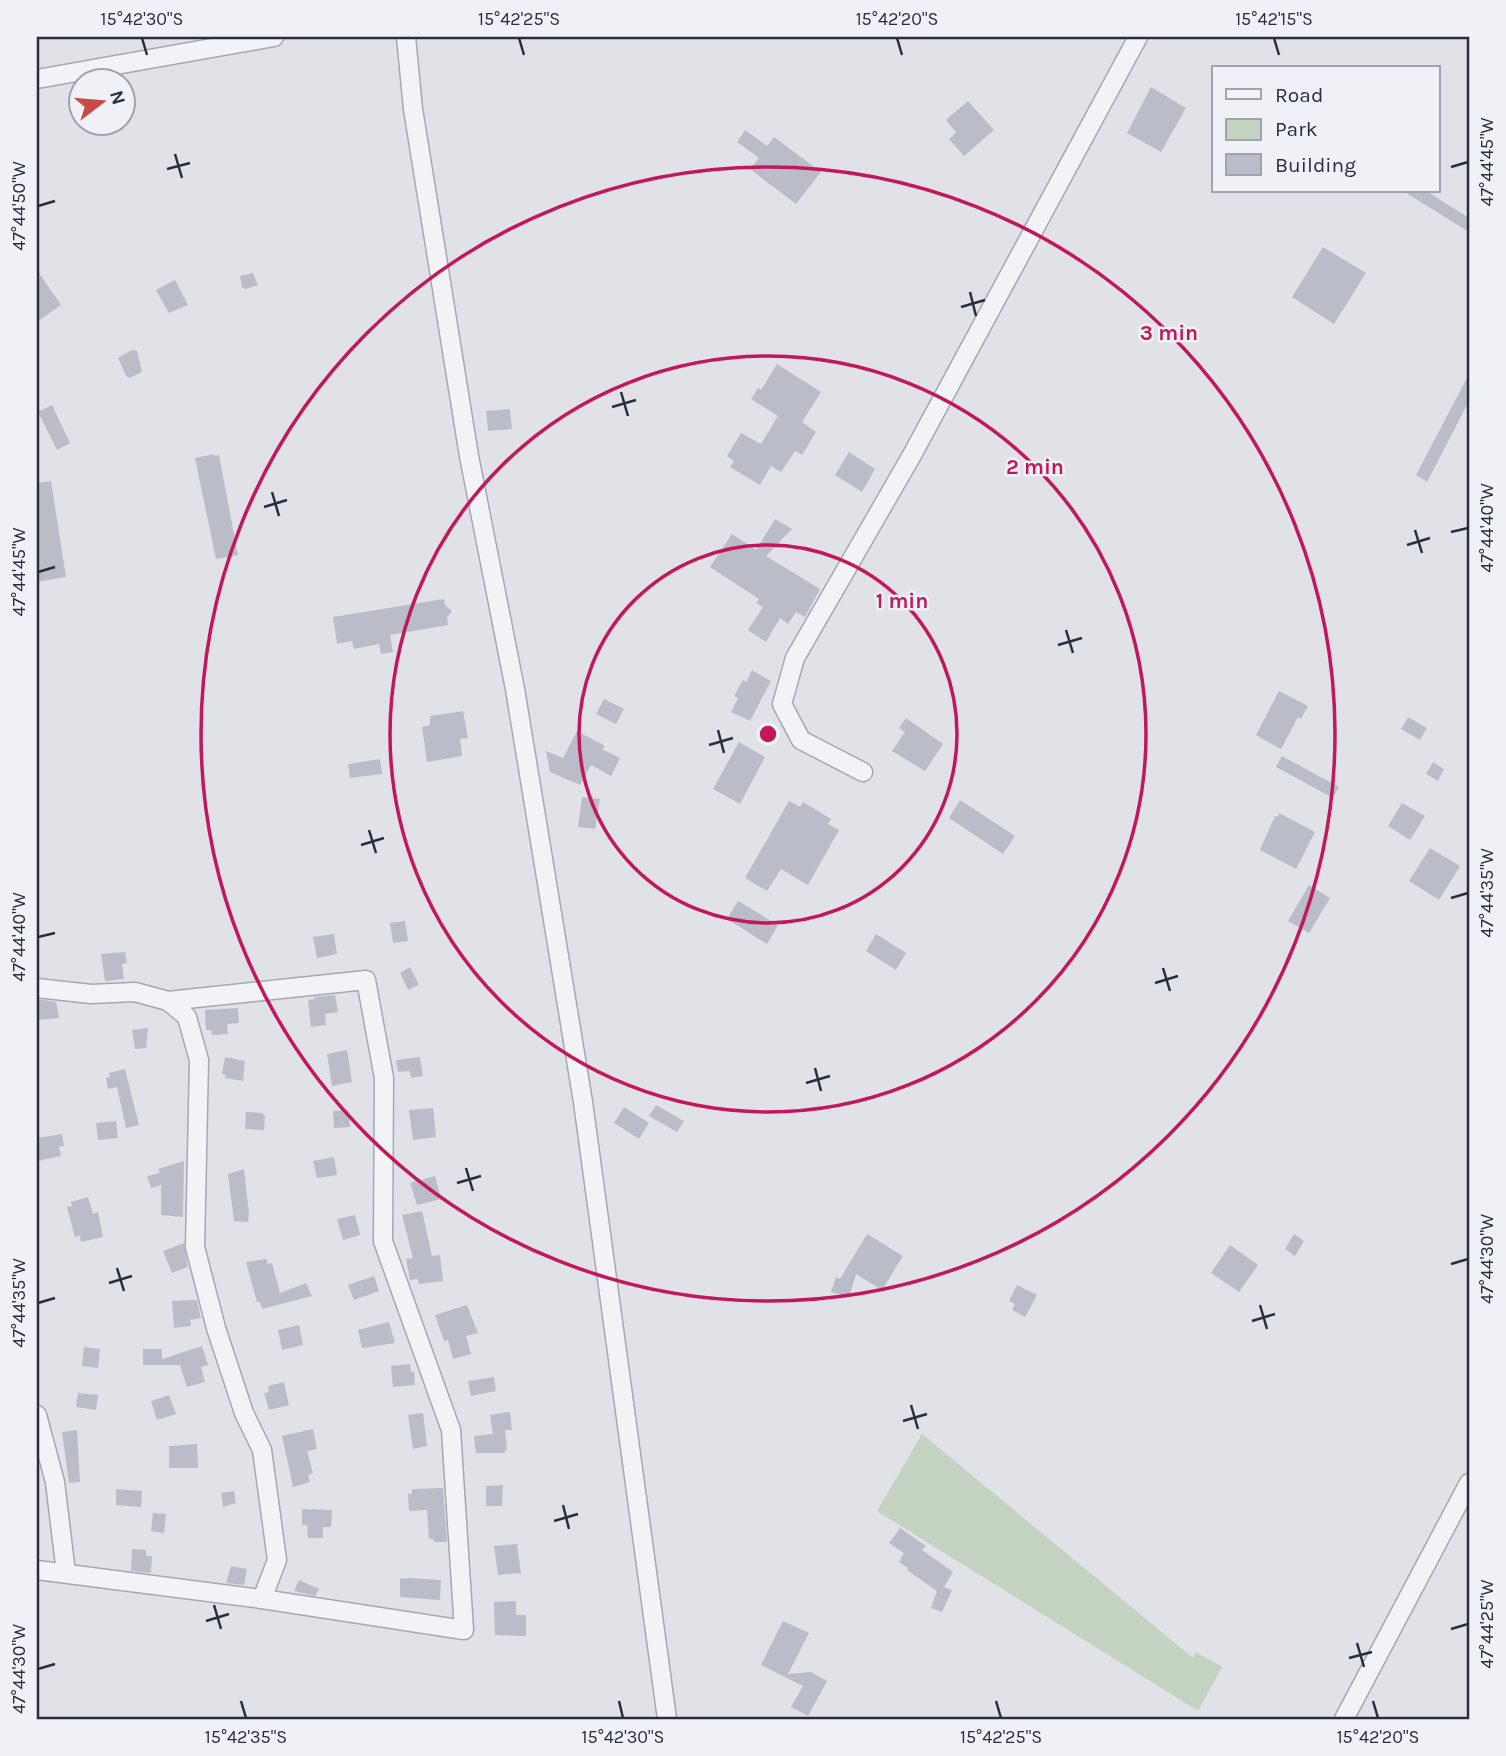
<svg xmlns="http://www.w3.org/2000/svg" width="1506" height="1756" viewBox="0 0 1506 1756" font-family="Karla,sans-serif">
<rect width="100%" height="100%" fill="#e0e2e8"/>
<polygon fill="#c3d2c1" points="922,1434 1193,1658 1196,1652 1222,1667 1198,1711 877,1511"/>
<g fill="#babdc8">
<polygon points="1151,87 1186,108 1161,152 1127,133"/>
<polygon points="968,101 994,130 964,156 949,139 956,132 946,120"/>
<polygon points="745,130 767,146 774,137 821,172 796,204 750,169 759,158 737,142"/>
<polygon points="1403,191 1426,191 1469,218 1469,232"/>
<polygon points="1323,247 1366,273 1334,324 1292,297"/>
<polygon points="37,270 61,305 37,322"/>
<polygon points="253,273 258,285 246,289 242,288 240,276"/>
<polygon points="175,280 188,305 169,313 156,290"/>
<polygon points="132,350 137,351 142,372 129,378 126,376 118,358"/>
<polygon points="777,364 821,392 802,422 816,432 802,455 795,451 781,472 771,466 760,485 730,467 734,461 727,456 741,433 761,444 778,416 751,399 758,388 761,390"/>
<polygon points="1469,374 1469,401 1427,482 1416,475"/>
<polygon points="52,405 70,443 57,450 38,412"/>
<polygon points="510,409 512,429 488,431 486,411"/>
<polygon points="849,452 875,469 862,492 835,475"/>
<polygon points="214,454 214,456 219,455 238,555 216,559 195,458"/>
<polygon points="51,481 66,577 37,582 37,483"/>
<polygon points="775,519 792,529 766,556 820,589 805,617 796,612 788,624 780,618 766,642 748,630 763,607 756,603 759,599 710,567 732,534 756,550"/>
<polygon points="444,599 445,605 452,611 447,617 448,625 390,635 393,652 381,654 379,644 354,649 352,641 337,644 333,617"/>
<polygon points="752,670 771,681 750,721 731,712 738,698 734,696 743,680 746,682"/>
<polygon points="1279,691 1308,706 1301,719 1298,717 1281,749 1256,735"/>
<polygon points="604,699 624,709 616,724 596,714"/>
<polygon points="463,711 468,738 460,739 462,756 427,762 422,727 430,725 430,716"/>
<polygon points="1408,717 1427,728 1420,740 1401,729"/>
<polygon points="906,718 943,744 925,771 892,751 905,732 899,728"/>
<polygon points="577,731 605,746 602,749 620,758 611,776 591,765 580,785 550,772 546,751 563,758"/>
<polygon points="739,742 765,757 740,804 713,789"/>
<polygon points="1282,756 1339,787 1333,798 1276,767"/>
<polygon points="380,759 382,774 350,778 348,764"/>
<polygon points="1433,762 1444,769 1438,781 1426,774"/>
<polygon points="582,797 600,799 595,829 578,827"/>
<polygon points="960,800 1015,836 1003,854 949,818"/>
<polygon points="789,801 800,807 803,802 831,819 828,824 839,830 808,885 781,869 767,891 745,878"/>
<polygon points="1402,803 1425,816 1410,840 1388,826"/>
<polygon points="1279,813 1315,832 1296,869 1260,850 1275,816 1278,817"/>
<polygon points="1430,848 1460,866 1439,900 1409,881"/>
<polygon points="1309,885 1330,898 1309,933 1288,921"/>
<polygon points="738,901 778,925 767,944 727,919"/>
<polygon points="405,921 408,941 393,943 390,923"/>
<polygon points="334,934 337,954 317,958 313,937"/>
<polygon points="876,934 906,953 896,970 866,951"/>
<polygon points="125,952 127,963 122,964 124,979 105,981 101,954"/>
<polygon points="410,967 419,985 408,990 400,973"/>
<polygon points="335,995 338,1012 325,1014 326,1025 311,1027 308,1000 315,999 314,997"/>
<polygon points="37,999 56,1002 59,1018 37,1020"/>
<polygon points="238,1008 239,1023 227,1024 228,1034 212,1035 211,1030 206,1030 205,1010"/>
<polygon points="148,1028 146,1048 135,1049 132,1030"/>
<polygon points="347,1050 352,1082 332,1086 327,1054"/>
<polygon points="225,1057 245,1061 243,1081 225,1078 226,1075 222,1074"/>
<polygon points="420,1057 423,1076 411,1078 410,1071 398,1072 396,1060"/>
<polygon points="125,1069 139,1125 126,1128 117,1087 108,1089 106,1078 110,1077 109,1073"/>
<polygon points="656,1105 684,1121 677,1132 649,1116"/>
<polygon points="624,1107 649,1123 639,1139 614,1123"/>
<polygon points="433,1108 436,1137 413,1140 409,1110"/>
<polygon points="348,1110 350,1127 334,1128 333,1111"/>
<polygon points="246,1112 263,1113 263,1115 265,1116 264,1130 245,1129"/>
<polygon points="116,1121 118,1138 98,1140 96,1123"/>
<polygon points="62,1134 64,1146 59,1147 61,1156 37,1161 37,1138"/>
<polygon points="334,1157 337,1175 317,1178 313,1161"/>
<polygon points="184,1161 183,1217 161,1215 161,1185 151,1188 147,1176 160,1173 158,1169"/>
<polygon points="244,1169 249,1214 248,1222 234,1221 228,1174"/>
<polygon points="435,1176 441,1199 417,1205 410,1183"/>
<polygon points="88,1197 93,1214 98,1212 103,1237 81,1242 80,1236 75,1237 67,1207 72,1206 71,1202"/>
<polygon points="422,1211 432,1256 440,1255 443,1281 419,1284 418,1279 410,1280 406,1259 413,1258 402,1215"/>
<polygon points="355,1215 360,1235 343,1240 337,1219"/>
<polygon points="867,1234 903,1256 882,1290 856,1274 849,1297 831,1292 836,1277 840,1279"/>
<polygon points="1294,1234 1304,1241 1295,1256 1285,1249"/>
<polygon points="184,1243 188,1267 172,1273 163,1251"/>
<polygon points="1230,1245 1258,1265 1239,1292 1211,1273"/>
<polygon points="266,1259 268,1264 272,1263 280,1293 306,1283 312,1296 262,1309 260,1302 257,1302 246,1262"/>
<polygon points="374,1276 379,1291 354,1300 348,1285"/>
<polygon points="1017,1285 1037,1295 1025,1317 1012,1310 1015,1304 1009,1301"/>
<polygon points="197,1300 201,1318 190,1320 191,1326 174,1328 172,1301"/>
<polygon points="467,1305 478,1333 466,1336 471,1354 453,1359 448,1340 444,1341 435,1315"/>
<polygon points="389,1322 395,1343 362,1348 358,1330"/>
<polygon points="299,1325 303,1345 282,1350 278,1330"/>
<polygon points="202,1346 208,1365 201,1367 205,1382 187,1387 180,1365 143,1365 143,1349 162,1349 162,1359"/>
<polygon points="84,1347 100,1349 98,1368 82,1366"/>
<polygon points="410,1364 411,1372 414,1372 415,1385 393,1387 391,1366"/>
<polygon points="494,1377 496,1391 471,1396 468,1381"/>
<polygon points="284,1382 289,1405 269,1410 264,1393 269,1392 268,1386"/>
<polygon points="78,1393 98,1395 96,1410 76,1407"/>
<polygon points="169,1395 176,1414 157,1420 151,1401"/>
<polygon points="510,1412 512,1430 505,1430 507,1450 505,1450 505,1453 476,1453 474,1436 493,1434 490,1415"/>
<polygon points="423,1413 427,1446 413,1449 408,1415"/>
<polygon points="313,1429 317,1449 307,1451 313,1473 308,1475 310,1482 293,1487 282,1436"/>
<polygon points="77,1430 80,1482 69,1483 62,1432"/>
<polygon points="197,1444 198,1468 169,1468 169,1446"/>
<polygon points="503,1485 502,1506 486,1506 486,1486"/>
<polygon points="443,1488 447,1542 434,1542 434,1539 429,1539 427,1510 409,1511 408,1494 412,1494 412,1489"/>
<polygon points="116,1489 142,1491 141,1507 116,1505"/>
<polygon points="234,1491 236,1503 223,1507 221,1493"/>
<polygon points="302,1509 332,1510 331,1527 323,1527 323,1538 308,1538 307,1525 302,1525"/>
<polygon points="153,1513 166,1514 164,1533 151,1531"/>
<polygon points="900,1528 926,1546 922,1550 953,1572 944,1587 952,1590 942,1612 931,1608 937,1591 907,1570 908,1568 899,1562 904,1553 889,1543"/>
<polygon points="517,1544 521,1573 498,1575 494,1546"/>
<polygon points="132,1549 146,1550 146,1556 152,1556 151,1573 131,1571"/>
<polygon points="231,1566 247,1569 244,1585 226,1583"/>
<polygon points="410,1578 441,1580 440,1600 400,1597 400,1579"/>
<polygon points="299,1580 319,1589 315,1596 294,1591"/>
<polygon points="516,1601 516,1615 526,1615 526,1636 495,1635 494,1602"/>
<polygon points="783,1621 809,1633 788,1674 811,1672 827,1681 808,1716 791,1707 803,1686 761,1665"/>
</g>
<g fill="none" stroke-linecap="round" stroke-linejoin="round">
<g stroke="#a5a8b2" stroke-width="21">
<g id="minor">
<polyline points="406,37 413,109 469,456 515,689 583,1102 667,1719"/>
<polyline points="37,79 274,37"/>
<polyline points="863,772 801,740 782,704 795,658 912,455 1138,37"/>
<polyline points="37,988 91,994 135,992 168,1001 366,980 384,1078 383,1241 451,1430 464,1630 262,1599 37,1570"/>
<polyline points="168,1001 187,1017 199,1060 195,1247 216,1328 244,1413 262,1450 277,1560 262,1599"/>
<polyline points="37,1415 55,1482 66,1573"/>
<polyline points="1344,1719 1469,1483"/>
</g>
</g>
<use href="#minor" stroke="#f2f3f7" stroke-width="18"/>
</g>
<path fill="none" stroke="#292e3f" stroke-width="2.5" d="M142 38 147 55M519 38 524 55M897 38 902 55M1274 38 1279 55M175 154 182 178M1451 167 1468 162M167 169 190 163M38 206 55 201M970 292 976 316M961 307 985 300M621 392 628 416M612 407 636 400M272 492 279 516M264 507 287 500M1415 530 1422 553M1451 532 1468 528M1407 545 1430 538M38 572 55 567M1066 630 1073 653M1058 645 1082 638M718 730 724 753M709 745 733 738M369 830 376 853M361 845 384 838M1451 898 1468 893M38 937 55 933M1163 968 1170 991M1155 983 1178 976M815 1068 821 1091M806 1083 830 1076M466 1168 473 1191M457 1183 481 1176M1451 1264 1468 1259M117 1268 124 1291M109 1283 132 1276M38 1303 55 1298M1260 1305 1267 1329M1252 1321 1275 1314M911 1405 918 1429M903 1421 927 1414M563 1505 569 1529M554 1521 578 1514M214 1605 221 1629M206 1621 229 1614M1451 1629 1468 1624M1357 1643 1364 1667M1349 1658 1372 1652M38 1669 55 1664M241 1701 246 1718M619 1701 623 1718M996 1701 1001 1718M1373 1701 1378 1718"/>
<g fill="none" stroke="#c2185b" stroke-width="3.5">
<circle cx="768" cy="734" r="189"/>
<circle cx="768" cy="734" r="378"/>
<circle cx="768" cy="734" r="567"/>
</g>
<circle cx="768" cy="734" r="10" fill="#c2185b" stroke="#eff1f6" stroke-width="3.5"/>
<g font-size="21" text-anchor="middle" font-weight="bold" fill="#c2185b" stroke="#eff1f6" stroke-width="5" stroke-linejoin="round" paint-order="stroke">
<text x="1169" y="340">3 min</text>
<text x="1035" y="474">2 min</text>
<text x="902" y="608">1 min</text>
</g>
<rect width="1506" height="1756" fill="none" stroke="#eff1f6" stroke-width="77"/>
<rect x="1212" y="66" width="228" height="126" fill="#eff1f6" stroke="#a0a3ad" stroke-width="2"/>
<rect x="1226" y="89" width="35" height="10" fill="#f2f3f7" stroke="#a0a3ad" stroke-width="2"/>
<text x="1275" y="102" font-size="21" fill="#292e3f">Road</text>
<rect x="1226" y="119" width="35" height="21" fill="#c3d2c1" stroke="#a0a3ad" stroke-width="2"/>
<text x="1275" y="136" font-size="21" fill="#292e3f">Park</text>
<rect x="1226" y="154" width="35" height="21" fill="#babdc8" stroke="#a0a3ad" stroke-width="2"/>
<text x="1275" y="172" font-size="21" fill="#292e3f">Building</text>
<g transform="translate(102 102) rotate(74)"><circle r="33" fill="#eff1f6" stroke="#a0a3ad" stroke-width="2"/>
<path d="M0-5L12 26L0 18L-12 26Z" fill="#c84b4a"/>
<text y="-10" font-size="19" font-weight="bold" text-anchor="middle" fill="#292e3f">N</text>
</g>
<rect x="38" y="38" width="1430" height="1680" fill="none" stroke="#292e3f" stroke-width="2.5"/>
<g font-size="18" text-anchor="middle" fill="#292e3f">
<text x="142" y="25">15°42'30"S</text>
<text x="519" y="25">15°42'25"S</text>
<text x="897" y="25">15°42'20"S</text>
<text x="1274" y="25">15°42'15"S</text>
<text transform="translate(1487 162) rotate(-90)" y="6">47°44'45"W</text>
<text transform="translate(19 206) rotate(-90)" y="6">47°44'50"W</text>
<text transform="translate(1487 528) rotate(-90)" y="6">47°44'40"W</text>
<text transform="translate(19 572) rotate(-90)" y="6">47°44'45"W</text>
<text transform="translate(1487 893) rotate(-90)" y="6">47°44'35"W</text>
<text transform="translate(19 937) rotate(-90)" y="6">47°44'40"W</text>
<text transform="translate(1487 1259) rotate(-90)" y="6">47°44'30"W</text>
<text transform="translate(19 1303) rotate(-90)" y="6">47°44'35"W</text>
<text transform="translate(1487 1624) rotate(-90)" y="6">47°44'25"W</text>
<text transform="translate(19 1669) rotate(-90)" y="6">47°44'30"W</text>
<text x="246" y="1743">15°42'35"S</text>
<text x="623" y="1743">15°42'30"S</text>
<text x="1001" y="1743">15°42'25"S</text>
<text x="1378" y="1743">15°42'20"S</text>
</g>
</svg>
